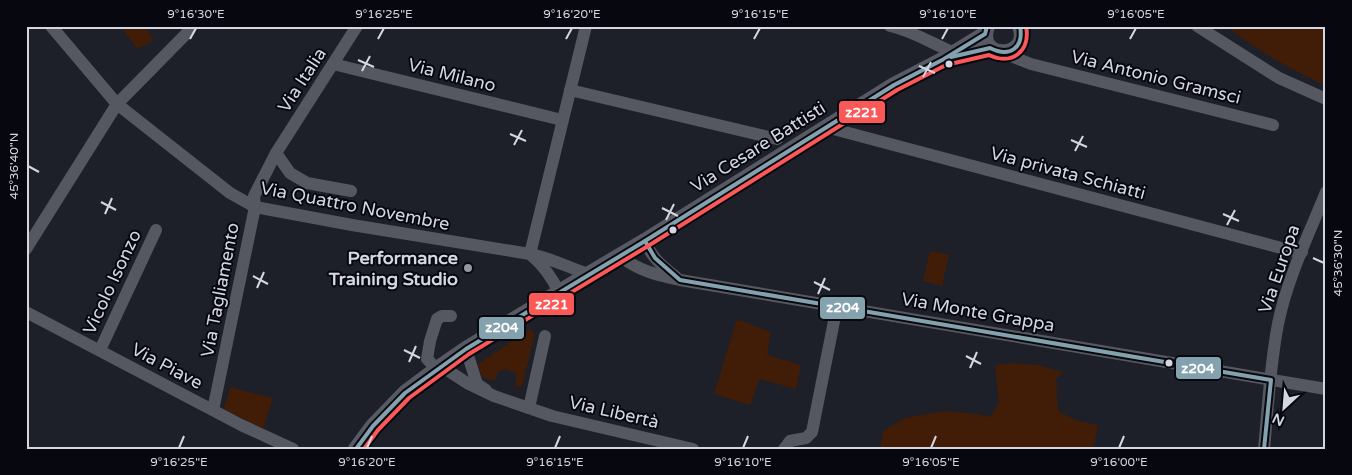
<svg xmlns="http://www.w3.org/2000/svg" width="1352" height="475" viewBox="0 0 1352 475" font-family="'Varela Round',sans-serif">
<rect width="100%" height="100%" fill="#1e2029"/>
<g fill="#411c06">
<polygon points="120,26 144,26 154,40 138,49"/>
<path d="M1226 26H1326V86C1290 69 1257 50 1226 26Z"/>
<polygon points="930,251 949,255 942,286 923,281"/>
<polygon points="737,319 771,332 767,355 801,365 796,389 760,379 750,405 714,394"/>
<polygon points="530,329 535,334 522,386 515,387 517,374 505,369 498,372 495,381 482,377 478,364"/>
<polygon points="1010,363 1039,365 1063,372 1056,379 1058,411 1078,421 1098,425 1093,449 880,449 883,431 905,418 944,411 978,414 991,417 999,403 995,365"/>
<polygon points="230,387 273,398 263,429 224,409"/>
</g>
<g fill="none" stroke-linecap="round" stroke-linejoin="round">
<g stroke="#555860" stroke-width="12">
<path d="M51 26 117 104 230 193 255 207 352 225 530 254C551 258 569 268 589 274"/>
<path d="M890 26C913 31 933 44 954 53"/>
<polyline points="1197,26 1279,78 1326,99"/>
<polyline points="1003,53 1031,64 1273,125"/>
<polyline points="333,64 562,120"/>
<polyline points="570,90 777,139"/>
<polyline points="826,127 1289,250 1302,252"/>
<polyline points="276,153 290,173 307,183 351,191"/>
<path d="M645 241C652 258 662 266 676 277"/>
<polyline points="26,249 117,104 189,31 192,26"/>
<polyline points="530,254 586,26"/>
<path d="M532 256C544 266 552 278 559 292"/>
<path d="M620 256C639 271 657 275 680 280L1326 389"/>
<polyline points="26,312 241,425 293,449"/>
<polyline points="466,349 477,384 486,390"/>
<polyline points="100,350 156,230"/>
<polyline points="441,366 467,383 494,396 552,416 693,449"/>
<polyline points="437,369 427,359 430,341 437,319 442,316 451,316"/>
<polyline points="529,408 545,336"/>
<polyline points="213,410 255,207 254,196 276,153 357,26"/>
<polyline points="784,449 790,441 806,438 812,432 837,306"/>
<path d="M1264 449C1268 407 1270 365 1278 324 1287 279 1309 234 1326 192"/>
</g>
<g stroke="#575a64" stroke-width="16">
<path d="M987 26C974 62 1033 60 1020 26"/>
<polyline points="356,449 373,426 405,393 437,369 466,349 589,274 645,241 894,85 944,59 985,34"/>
</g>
<g stroke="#07080f" stroke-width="8">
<g id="bus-1">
<path d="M951 57 990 48C1010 58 1024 48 1020 26"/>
<polyline points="645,241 655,258 680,280 1271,380 1264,449"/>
<polyline points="356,449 373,426 405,393 466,349 645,241 894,85 944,59 985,34 987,26"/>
</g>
</g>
<g stroke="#07080f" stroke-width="8">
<path id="bus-2" d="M364 449 378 430 409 398 469 354 648 246 897 90 946 65 989 55C1012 66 1031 51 1026 26"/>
</g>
<use href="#bus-1" stroke="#84a2ae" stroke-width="4"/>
<use href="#bus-2" stroke="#fc5858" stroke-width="4"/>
</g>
<path fill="none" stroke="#d4d7e2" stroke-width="2" d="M190 39 196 28M378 39 384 28M566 39 572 28M754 39 760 28M942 39 948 28M1130 39 1136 28M358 60 374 67M919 66 935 73M362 71 370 56M923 77 931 62M510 134 526 141M1071 140 1087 147M514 145 522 130M1075 151 1083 136M28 166 39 172M101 202 116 210M662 208 678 216M105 214 112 198M1223 214 1239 221M666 220 674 204M1227 225 1235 210M1313 258 1324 263M253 276 268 284M814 282 830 290M257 288 264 272M818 294 825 278M404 350 420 358M966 356 981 364M409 362 416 346M970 368 977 352M179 448 184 436M367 448 372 436M555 448 560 436M743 448 748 436M931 448 936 436M1119 448 1124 436"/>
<g fill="#d4d7e2" stroke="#07080f" stroke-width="2">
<circle cx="949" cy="64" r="4.5"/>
<circle cx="673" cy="230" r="4.5"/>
<circle cx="1169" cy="363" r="4.5"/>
</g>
<circle fill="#9497a1" stroke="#07080f" stroke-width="2" cx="468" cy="268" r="5"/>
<g text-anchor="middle" stroke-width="4" stroke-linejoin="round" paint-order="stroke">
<g font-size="18" fill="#d4d7e2" stroke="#07080f">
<text transform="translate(452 75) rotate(14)" y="6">Via Milano</text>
<text transform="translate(1156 77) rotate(14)" y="6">Via Antonio Gramsci</text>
<text transform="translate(302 80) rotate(-57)" y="6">Via Italia</text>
<text transform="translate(758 147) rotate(-32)" y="6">Via Cesare Battisti</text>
<text transform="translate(1068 173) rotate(15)" y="6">Via privata Schiatti</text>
<text transform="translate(355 206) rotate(11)" y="6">Via Quattro Novembre</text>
<text transform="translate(1279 269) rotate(-71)" y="6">Via Europa</text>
<text transform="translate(112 282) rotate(-65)" y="6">Vicolo Isonzo</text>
<text transform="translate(220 290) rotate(-79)" y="6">Via Tagliamento</text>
<text transform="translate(978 312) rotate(10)" y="6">Via Monte Grappa</text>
<text transform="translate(167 366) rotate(28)" y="6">Via Piave</text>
<text transform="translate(614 412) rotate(13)" y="6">Via Libertà</text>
</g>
<g font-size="18" font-weight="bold" fill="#d4d7e2" stroke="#07080f" text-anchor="end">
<text x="458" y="264">Performance<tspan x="458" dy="21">Training Studio</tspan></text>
</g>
</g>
<g stroke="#07080f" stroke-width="2">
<rect x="838" y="100" width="48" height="24" rx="5" fill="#fc5858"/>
<rect x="528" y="292" width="47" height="24" rx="5" fill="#fc5858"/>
<rect x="819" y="296" width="47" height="24" rx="5" fill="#84a2ae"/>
<rect x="478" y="316" width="47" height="24" rx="5" fill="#84a2ae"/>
<rect x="1175" y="356" width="47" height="24" rx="5" fill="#84a2ae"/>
</g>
<g font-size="14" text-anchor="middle" font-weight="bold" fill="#fff">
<text x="862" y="117">z221</text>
<text x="552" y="309">z221</text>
<text x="843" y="312">z204</text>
<text x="502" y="332">z204</text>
<text x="1198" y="373">z204</text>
</g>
<rect width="1352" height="475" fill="none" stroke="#07080f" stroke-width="55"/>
<g transform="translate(1284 408) rotate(206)" stroke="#07080f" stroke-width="4" paint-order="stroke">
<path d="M0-4L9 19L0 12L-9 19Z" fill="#d4d7e2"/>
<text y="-8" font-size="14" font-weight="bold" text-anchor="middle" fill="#d4d7e2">N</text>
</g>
<rect x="28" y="28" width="1296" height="420" fill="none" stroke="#d4d7e2" stroke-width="2"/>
<g font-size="12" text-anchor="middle" fill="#d4d7e2">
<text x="196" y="18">9°16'30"E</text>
<text x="384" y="18">9°16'25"E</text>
<text x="572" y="18">9°16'20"E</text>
<text x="760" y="18">9°16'15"E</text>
<text x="948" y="18">9°16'10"E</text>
<text x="1136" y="18">9°16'05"E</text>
<text transform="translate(14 166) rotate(-90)" y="4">45°36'40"N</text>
<text transform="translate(1338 263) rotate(-90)" y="4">45°36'30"N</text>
<text x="179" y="466">9°16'25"E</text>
<text x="367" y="466">9°16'20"E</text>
<text x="555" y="466">9°16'15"E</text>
<text x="743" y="466">9°16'10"E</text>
<text x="931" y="466">9°16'05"E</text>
<text x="1119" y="466">9°16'00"E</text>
</g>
</svg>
